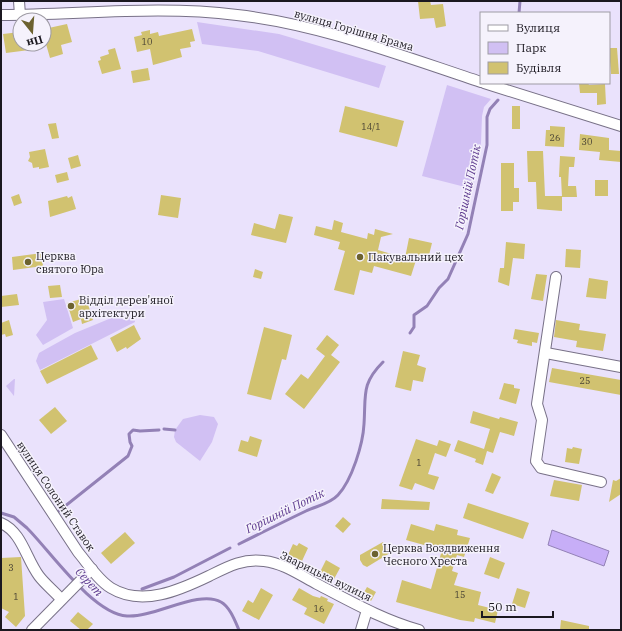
<svg xmlns="http://www.w3.org/2000/svg" width="622" height="631" viewBox="0 0 622 631" font-family="'IBM Plex Serif',serif">
<rect width="100%" height="100%" fill="#eae2fc"/>
<g fill="#d1c0f3">
<polygon points="197,22 279,34 386,66 379,88 258,51 202,44"/>
<polygon points="447,85 491,99 484,107 482,116 481,143 473,189 422,176"/>
<polygon points="64,299 73,328 43,345 36,335 47,320 43,302"/>
<polygon points="121,314 123,320 134,315 135,322 40,370 36,361 39,353 46,349 75,333"/>
<polygon points="14,379 15,379 14,396 6,386"/>
<polygon points="200,415 214,417 218,424 212,442 200,461 176,442 174,437 175,430 183,419"/>
</g>
<polygon fill="#c7aef7" stroke="#9381b6" points="552,530 609,551 604,566 548,545"/>
<g fill="none" stroke-linecap="round" stroke-linejoin="round">
<g stroke="#9381b6" stroke-width="3">
<polyline points="519,13 520,1"/>
<polyline points="410,333 414,327 414,315 427,306 439,288 448,279 468,234 487,145 487,117 490,109 498,100"/>
<polyline points="164,429 175,430"/>
<polyline points="59,511 128,456 132,446 130,442 129,434 133,430 140,431 159,430"/>
<path d="M1 513 14 517 27 528C51 552 93 614 127 616 154 618 199 589 221 602 230 607 235 621 239 630"/>
<path d="M239 544C261 533 283 522 306 511 316 506 330 504 338 495 352 480 363 444 364 424 366 395 361 384 383 362"/>
<polyline points="142,589 174,577 230,548"/>
</g>
</g>
<g fill="#d1c270">
<polygon points="418,1 430,1 431,5 443,4 446,26 436,28 434,18 420,19"/>
<polygon points="67,24 72,42 61,45 63,54 50,58 44,37 44,29"/>
<polygon points="192,29 195,41 190,42 191,47 180,49 182,57 153,65 150,49 137,52 134,37 142,35 141,32 150,30 150,34 158,32 159,36"/>
<polygon points="20,32 20,44 37,44 37,49 6,53 3,34"/>
<polygon points="115,48 121,69 102,74 98,61 101,60 100,57 109,54 108,50"/>
<polygon points="609,48 617,48 619,74 611,74"/>
<polygon points="148,68 150,80 133,83 131,71"/>
<polygon points="579,83 588,83 589,85 605,84 606,104 597,105 597,93 580,93"/>
<polygon points="345,106 404,121 397,147 339,132"/>
<rect x="512" y="106" width="8" height="23"/>
<polygon points="56,123 59,138 52,139 48,124"/>
<polygon points="550,126 565,127 564,147 545,146 546,130 550,130"/>
<polygon points="580,134 609,138 609,150 621,151 621,162 599,160 600,152 579,150"/>
<polygon points="45,149 49,167 39,169 39,167 33,168 32,163 28,161 30,157 29,152"/>
<polygon points="527,151 543,151 545,196 562,196 562,211 537,209 536,182 528,182"/>
<polygon points="78,155 81,166 71,169 68,158"/>
<polygon points="560,156 575,157 574,167 569,167 568,186 576,186 577,197 562,197 561,177 559,177"/>
<polygon points="501,163 514,163 514,188 519,188 519,202 513,202 513,211 501,211"/>
<polygon points="67,172 69,180 57,183 55,175"/>
<rect x="595" y="180" width="13" height="16"/>
<polygon points="19,194 22,203 14,206 11,197"/>
<polygon points="161,195 181,198 178,218 158,215"/>
<polygon points="67,196 68,198 72,196 76,209 50,217 48,201"/>
<polygon points="279,214 293,217 286,243 251,235 254,223 275,229"/>
<polygon points="334,220 343,223 341,232 367,239 368,233 374,235 375,229 393,234 381,237 378,250 405,258 409,238 432,243 428,259 417,257 411,276 374,266 372,273 360,270 354,295 334,290 345,251 338,249 340,242 314,235 316,226 332,230"/>
<polygon points="506,242 525,244 524,259 513,258 509,286 498,282 500,268 504,268"/>
<polygon points="566,249 581,250 580,268 565,267"/>
<polygon points="42,253 43,266 13,270 12,257"/>
<polygon points="255,269 263,272 261,279 253,277"/>
<polygon points="536,274 547,275 543,301 531,299"/>
<polygon points="589,278 608,281 606,299 586,297"/>
<polygon points="60,285 62,297 50,298 48,286"/>
<polygon points="17,294 19,305 1,307 1,296"/>
<polygon points="81,299 82,302 87,301 93,320 82,324 81,319 73,322 67,303"/>
<polygon points="9,320 13,335 6,337 5,334 1,335 1,323"/>
<polygon points="556,320 580,324 579,330 606,334 603,351 576,347 577,341 554,337"/>
<polygon points="134,325 141,339 127,349 126,347 117,352 110,338"/>
<polygon points="264,327 292,335 286,360 282,359 271,400 247,394"/>
<polygon points="515,329 539,333 537,343 532,342 532,346 517,343 518,340 513,339"/>
<polygon points="327,335 339,345 331,355 340,362 304,409 285,394 301,374 308,379 325,356 316,349"/>
<polygon points="91,345 98,359 47,384 40,371"/>
<polygon points="403,351 420,355 417,365 426,368 423,382 413,380 411,391 395,387"/>
<polygon points="552,368 621,380 621,395 549,382"/>
<polygon points="504,383 514,385 514,388 520,389 516,404 499,399"/>
<polygon points="55,407 67,421 51,434 39,420"/>
<polygon points="473,411 499,419 500,417 518,422 514,436 500,432 493,453 487,451 483,465 475,462 476,459 454,451 458,440 484,449 490,429 470,423"/>
<polygon points="250,436 262,440 257,457 238,451 241,440 248,442"/>
<polygon points="416,439 437,446 439,440 451,444 446,457 435,453 428,474 439,477 434,490 415,483 412,490 399,486"/>
<polygon points="573,447 582,449 579,464 565,462 567,448 572,449"/>
<polygon points="492,473 501,477 493,494 485,491"/>
<polygon points="621,478 621,494 609,502 613,480 616,481"/>
<polygon points="554,480 582,485 579,501 550,496"/>
<polygon points="382,499 430,502 429,510 381,509"/>
<polygon points="468,503 529,523 523,539 463,518"/>
<polygon points="343,517 351,524 343,533 335,526"/>
<polygon points="411,524 434,531 436,524 458,530 457,535 470,538 464,557 457,555 452,571 458,573 454,585 481,592 478,605 498,610 495,623 475,618 474,622 460,620 396,602 402,580 431,589 442,550 406,540"/>
<polygon points="125,532 135,543 111,564 101,553"/>
<polygon points="383,542 390,553 367,567 363,565 360,560 360,555"/>
<polygon points="299,543 308,548 302,561 288,555 293,544 297,546"/>
<polygon points="21,557 25,616 16,627 5,617 9,612 1,608 1,558"/>
<polygon points="490,557 505,563 499,579 484,574"/>
<polygon points="326,560 340,568 334,579 320,572"/>
<polygon points="367,587 376,592 371,601 362,596"/>
<polygon points="261,588 273,595 259,620 242,611 248,600 253,603"/>
<polygon points="299,588 313,596 320,598 321,596 328,599 327,601 334,604 324,624 304,614 307,608 292,600"/>
<polygon points="517,588 530,592 525,608 512,604"/>
<polygon points="78,612 93,624 87,630 81,630 70,621"/>
<polygon points="561,620 589,626 589,630 560,630"/>
</g>
<g fill="none" stroke-linecap="round" stroke-linejoin="round">
<g stroke="#787187" stroke-width="12">
<g id="minor">
<polyline points="19,1 20,15"/>
<path d="M1 15C79 15 158 5 237 15 319 24 402 56 481 82"/>
<polyline points="484,83 621,126"/>
<polyline points="556,277 537,404 542,420 536,461 541,468 601,482"/>
<polyline points="546,353 621,367"/>
<path d="M1 435 78 552C88 564 98 580 111 588 142 607 180 590 209 576 227 567 243 558 264 561 283 563 300 575 317 584 350 601 383 620 419 630"/>
<path d="M1 523C22 532 26 559 39 576 45 584 54 591 61 599"/>
<polyline points="32,630 92,569"/>
<polyline points="361,630 367,610"/>
</g>
</g>
<use href="#minor" stroke="#fff" stroke-width="10"/>
</g>
<g fill="#6c622f" stroke="#f5f2fc" stroke-width="1.5">
<circle cx="360" cy="257" r="4"/>
<circle cx="28" cy="262" r="4"/>
<circle cx="71" cy="306" r="4"/>
<circle cx="375" cy="554" r="4"/>
</g>
<g text-anchor="middle" stroke-width="3" stroke-linejoin="round" paint-order="stroke">
<g font-size="9" fill="#484234">
<text x="147" y="45">10</text>
<text x="371" y="130">14/1</text>
<text x="555" y="141">26</text>
<text x="587" y="145">30</text>
<text x="585" y="384">25</text>
<text x="419" y="466">1</text>
<text x="11" y="571">3</text>
<text x="460" y="598">15</text>
<text x="16" y="600">1</text>
<text x="319" y="612">16</text>
</g>
<g font-size="11" fill="#1b1820" stroke="#f5f2fc">
<text transform="translate(354 30) rotate(16)" y="4">вулиця Горішня Брама</text>
<text transform="translate(56 496) rotate(56)" y="4">вулиця Солоний Ставок</text>
<text transform="translate(326 576) rotate(26)" y="4">Зварицька вулиця</text>
</g>
<g font-size="11" fill="#1b1820" stroke="#f5f2fc" text-anchor="start">
<text x="36" y="260">Церква<tspan x="36" dy="13">святого Юра</tspan></text>
<text x="368" y="261">Пакувальний цех</text>
<text x="79" y="304">Відділ дерев'яної<tspan x="79" dy="13">архітектури</tspan></text>
<text x="383" y="552">Церква Воздвиження<tspan x="383" dy="13">Чесного Хреста</tspan></text>
</g>
<g font-size="12" font-style="italic" fill="#5e3b8f" stroke="#f5f2fc">
<text transform="translate(468 187) rotate(-78)" y="4">Горішній Потік</text>
<text transform="translate(285 511) rotate(-26)" y="4">Горішній Потік</text>
<text transform="translate(89 582) rotate(47)" y="4">Серет</text>
</g>
</g>
<rect width="622" height="631" fill="none" stroke="#1b1820" stroke-width="4"/>
<rect x="480" y="12" width="130" height="72" fill="#f5f2fc" stroke="#9e9ba4"/>
<rect x="488" y="25" width="20" height="6" fill="#ffffff" stroke="#9e9ba4"/>
<text x="516" y="32" font-size="12" fill="#1b1820">Вулиця</text>
<rect x="488" y="42" width="20" height="12" fill="#d1c0f3" stroke="#9e9ba4"/>
<text x="516" y="52" font-size="12" fill="#1b1820">Парк</text>
<rect x="488" y="62" width="20" height="12" fill="#d1c270" stroke="#9e9ba4"/>
<text x="516" y="72" font-size="12" fill="#1b1820">Будівля</text>
<g transform="translate(32 32) rotate(163)"><circle r="19" fill="#f5f2fc" stroke="#9e9ba4"/>
<path d="M0-3L7 15L0 10L-7 15Z" fill="#6c622f"/>
<text y="-6" font-size="11" font-weight="bold" text-anchor="middle" fill="#1b1820">Пн</text>
</g>
<path d="M482 611v6h71v-6" fill="none" stroke="#1b1820" stroke-width="2"/>
<text x="488" y="611" font-size="12" fill="#1b1820" stroke="#f5f2fc" stroke-width="3" paint-order="stroke">50 m</text>
</svg>
